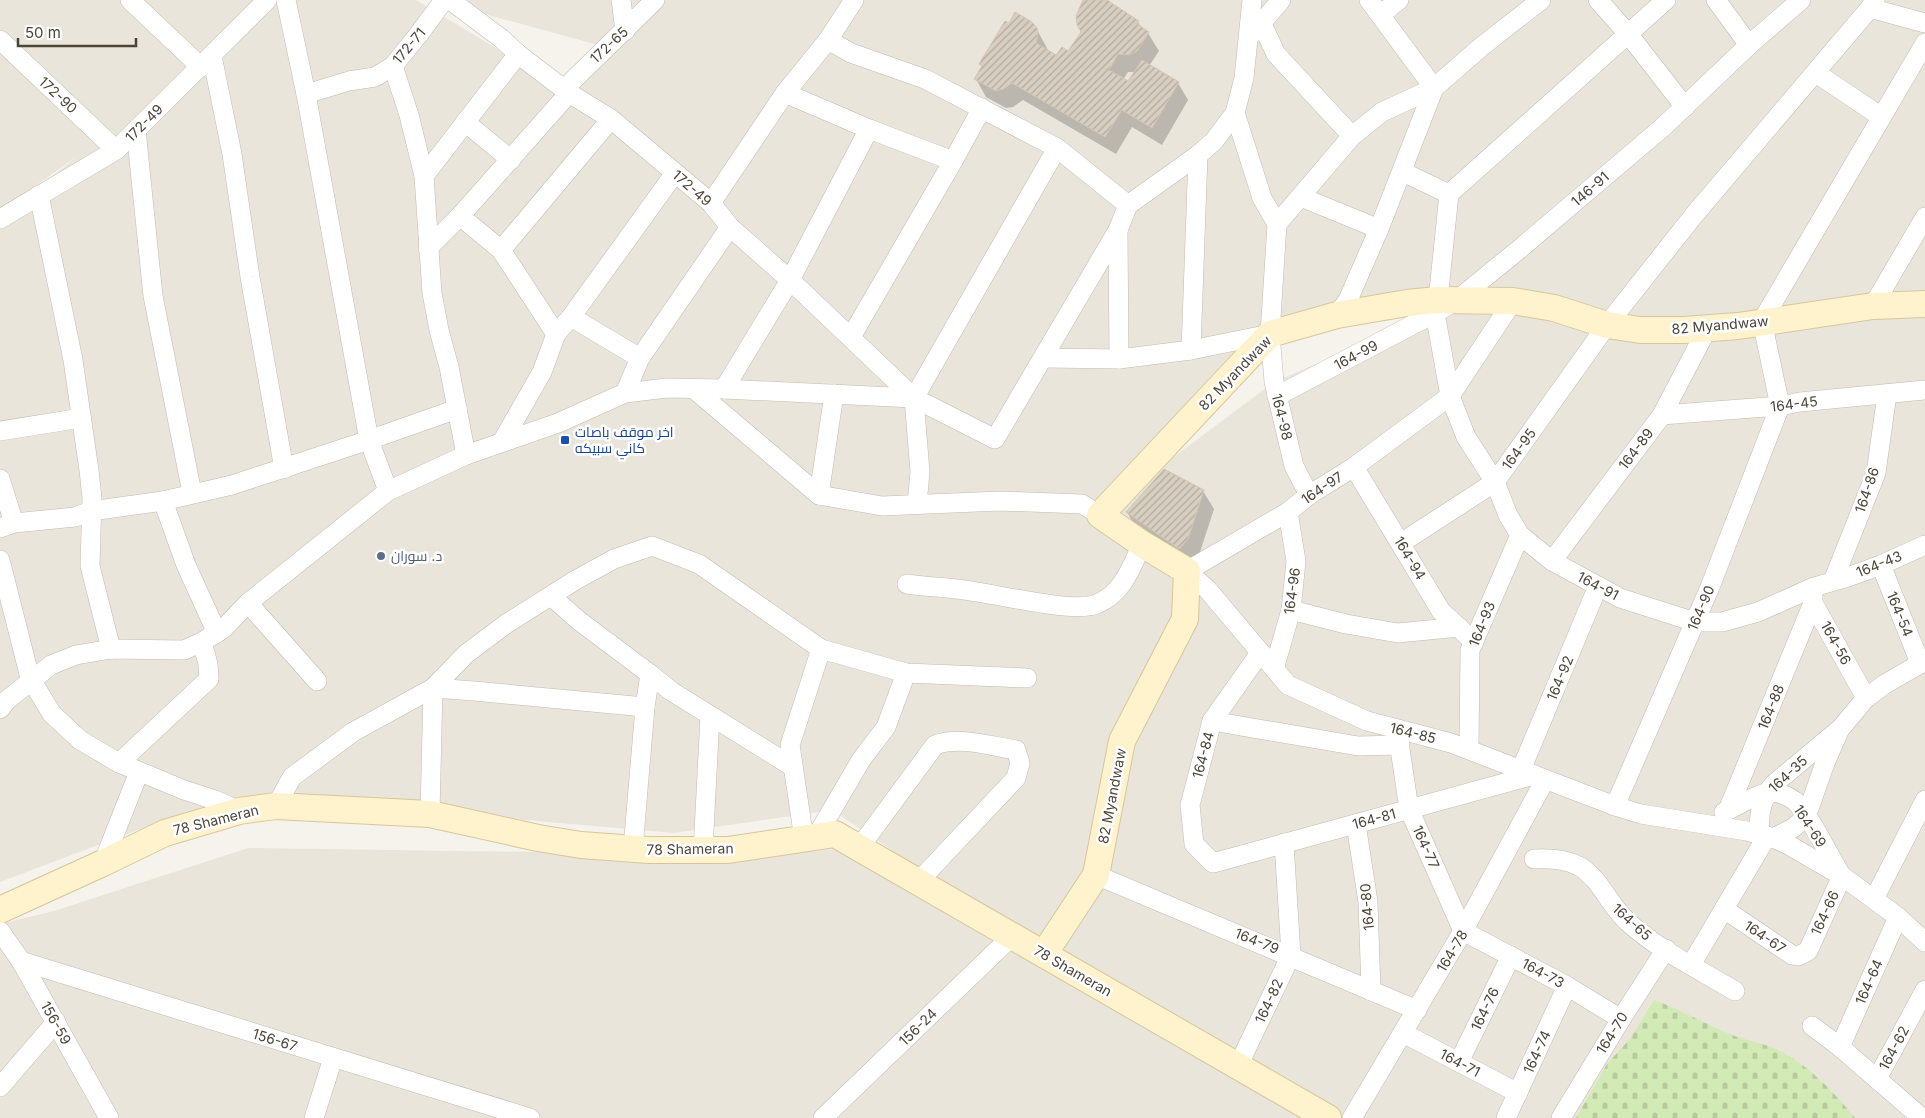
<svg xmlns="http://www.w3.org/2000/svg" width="1925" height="1118" viewBox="0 0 1925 1118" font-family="Inter,Cairo,sans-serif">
<defs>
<pattern id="cemetery-stones" width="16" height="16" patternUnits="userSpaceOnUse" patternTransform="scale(1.25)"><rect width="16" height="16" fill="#d2eab5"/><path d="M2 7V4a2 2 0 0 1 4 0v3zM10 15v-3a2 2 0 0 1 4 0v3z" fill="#b6ca9c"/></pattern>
<pattern id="building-hatch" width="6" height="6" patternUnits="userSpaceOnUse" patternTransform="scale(1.25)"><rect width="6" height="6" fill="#d8cfc1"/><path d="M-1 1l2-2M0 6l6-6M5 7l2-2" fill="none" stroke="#b1aa9e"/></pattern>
</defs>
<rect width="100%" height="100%" fill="#f6f3ec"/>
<path fill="#eae5da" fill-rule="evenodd" d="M0 0H416L564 89 605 47 434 0H1925V1118H0V924L54 911 248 848 535 852 692 857 859 848 1061 964 832 810 674 833 274 798 188 811 0 882V221L76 157 0 211ZM1475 293 1436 312 1274 382 1104 509 1201 388 1274 346 1353 298Z"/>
<path fill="url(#cemetery-stones)" d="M1654 1000C1679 1009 1702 1022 1727 1033 1741 1039 1757 1042 1771 1047 1804 1060 1833 1091 1855 1118H1576L1607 1064 1630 1039Z"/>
<g fill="#0003" fill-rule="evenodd">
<path d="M1085 0H1105L1138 22 1143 30 1148 33 1159 51 1149 66 1178 83 1188 100 1162 145 1132 127 1116 154 1023 100 1013 107 1006 108 986 97 976 79 983 68 980 64 1036 28 1048 50 1057 57 1068 52 1082 32 1078 25V11ZM1128 72H1136L1129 83 1123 80Z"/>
<polygon points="1203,491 1214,509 1198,558 1190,566 1137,530 1127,512"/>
</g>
<g fill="url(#building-hatch)" stroke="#d3c7b4">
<polygon points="1083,0 1107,0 1139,21 1137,24 1149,32 1137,51 1129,55 1118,54 1109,70 1128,81 1142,60 1179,82 1152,128 1122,110 1105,137 1012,83 1003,89 996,91 974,79 982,66 979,64 1005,21 1009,23 1015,12 1032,22 1037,28 1038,32 1036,43 1056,55 1062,47 1068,51 1081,32 1077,25 1076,16"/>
<polygon points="1164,469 1204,490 1188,539 1179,549 1126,512"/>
</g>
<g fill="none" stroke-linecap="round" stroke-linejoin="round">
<g stroke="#c2bbae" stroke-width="20">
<g id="street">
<polyline points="130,0 201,67"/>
<polyline points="286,0 306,94 369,440 388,491"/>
<polyline points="450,0 502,39 518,54 569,93 611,119 711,203 730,227 790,280 914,398"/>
<polyline points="621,0 625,31"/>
<polyline points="1369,0 1434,88"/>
<polyline points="1598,0 1629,35 1685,107"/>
<polyline points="1716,0 1749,45"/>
<polyline points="1870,8 1925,23"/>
<polyline points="1380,15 1399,0"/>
<polyline points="1262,24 1276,54 1352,136"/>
<polyline points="1253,33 1281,0"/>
<polyline points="0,40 116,150"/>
<polyline points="828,40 851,53 925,79 1057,148 1128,205"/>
<polyline points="212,56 232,154 250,277 284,469"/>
<polyline points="393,66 409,115 424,176 432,293 439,330 449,367 466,455"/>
<polyline points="1816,73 1880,116"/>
<polyline points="564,89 655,0"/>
<polyline points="785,93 869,129 953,161"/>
<polyline points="306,94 349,81 375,77 393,66 419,34 444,0"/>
<polyline points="1235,113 1262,198 1277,224 1270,334 1274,382 1294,466 1309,495"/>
<polyline points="465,122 511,160"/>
<polyline points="136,130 153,296 192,493"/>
<polyline points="1403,172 1449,194"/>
<polyline points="424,176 518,54"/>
<polyline points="39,195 73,360 89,470 92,498 90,566 111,649"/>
<polyline points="1301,197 1379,229"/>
<polyline points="711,203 785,93 828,40 854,0"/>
<polyline points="460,216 501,250 556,334"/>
<polyline points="0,219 116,150 267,0"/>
<polyline points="1277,224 1352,136 1382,112 1434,88 1481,47 1541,0"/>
<polyline points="1118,230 1119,359"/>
<polyline points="428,248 460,216 569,93"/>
<polyline points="501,250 611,119"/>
<polyline points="1438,300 1449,194 1666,0"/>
<polyline points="1513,301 1450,396 1354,467 1309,495 1288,512 1187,571 1207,589 1288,685 1367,721 1451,743 1615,806 1641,814 1747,831 1773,838 1787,844 1842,876 1898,917 1925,942"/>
<polyline points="1873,306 1925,217"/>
<polyline points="1435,313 1450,396 1466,437 1495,482 1508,515 1520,535 1552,561 1620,598 1695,622 1722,622 1758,612 1814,587 1845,578 1881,565 1925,545"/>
<polyline points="1337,315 1348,300 1379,229 1434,88"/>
<polyline points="571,317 640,358"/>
<polyline points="851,337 953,161 982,108"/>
<polyline points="1191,350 1198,155"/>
<polyline points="1044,358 1119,359 1191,350 1270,334"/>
<polyline points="694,389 819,495 882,506 1000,501 1082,504 1100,515"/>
<polyline points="724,389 790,280 869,129"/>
<polyline points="625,393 640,358 730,227"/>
<polyline points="1277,396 1435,313 1457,300 1522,247 1663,127 1749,45 1801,0"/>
<polyline points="1662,415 1780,406 1800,402 1925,390"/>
<polyline points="0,431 81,418"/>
<polyline points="502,442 542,372 556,334 571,317 675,173"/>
<polyline points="1354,467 1441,611 1474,642"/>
<polyline points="0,479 14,523"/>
<polyline points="819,495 834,394"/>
<polyline points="163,501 186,565 217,633"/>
<polyline points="917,504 920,472 914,398 1057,148"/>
<polyline points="0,528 14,523 75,517 91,511 163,501 232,485 369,440 457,409"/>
<polyline points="1401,543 1495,482 1607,325 1694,215 1870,8 1875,0"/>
<polyline points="0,560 30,678 52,714 80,740 119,763 184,790 215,800 239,811"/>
<polyline points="1552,561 1662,415 1707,329"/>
<polyline points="1881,565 1920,663"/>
<polyline points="1833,581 1876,473 1887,394"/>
<path d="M907 584C926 587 945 587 964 590 992 593 1075 614 1097 604 1123 593 1131 568 1142 544"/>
<polyline points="1813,595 1813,603 1866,698"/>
<polyline points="551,596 578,620 650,674 671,691 793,767"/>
<polyline points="248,603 317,681"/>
<polyline points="1291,610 1346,624 1398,633 1459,627"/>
<polyline points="821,649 906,673 1027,678"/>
<polyline points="1260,653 1212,721 1190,805 1194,844 1213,863 1534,775"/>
<polyline points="1274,669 1291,610 1296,561 1288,512"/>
<polyline points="0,709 7,700 51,665 76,655 111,649 184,650 202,642 224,628 248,603 388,491 466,455 558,423 625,393 667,388 724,389 914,398 995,439 1118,230 1128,205 1198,155 1214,141 1235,113 1244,78 1252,0"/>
<polyline points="1212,721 1358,746 1400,745"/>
<polyline points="1397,729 1409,809 1463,931 1567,986 1621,1019"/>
<polyline points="1469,749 1470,650 1520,535"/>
<polyline points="119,763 209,679 208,664 202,642"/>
<polyline points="1521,770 1598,586"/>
<polyline points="276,806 292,777 353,732 433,688 466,654 506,624 574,581 614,559 652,546 699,564 821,649 790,745 804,839"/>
<polyline points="1615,806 1710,587 1780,406 1762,321 1925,43"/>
<polyline points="1728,810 1813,603"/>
<path d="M1724 812C1736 807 1754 795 1766 793 1776 791 1787 795 1795 801 1810 815 1828 854 1840 873"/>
<polyline points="430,814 433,688 474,691 645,707"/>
<polyline points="1356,824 1368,902 1371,991"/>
<path d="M1760 833C1758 814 1761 798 1774 784L1841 728 1866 698 1885 684 1925 661"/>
<polyline points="816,837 861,760 886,727 906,673"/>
<polyline points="1773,838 1793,828 1806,817 1825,763 1839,731"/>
<path d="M859 848 935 745C960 736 990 746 1016 750L1020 763 1016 778 918 882"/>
<polyline points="633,849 645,707 650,674"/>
<polyline points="703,850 710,716"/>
<path d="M1534 859C1550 858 1565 859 1579 866 1601 879 1610 907 1629 923 1660 951 1700 970 1735 991"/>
<polyline points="103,863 139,772"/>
<polyline points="1096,875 1417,1010"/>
<polyline points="1874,899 1925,800"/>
<polyline points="1724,909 1792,955 1798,956 1808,951 1842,876"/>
<polyline points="0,931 21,961 109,1118"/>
<polyline points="21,961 530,1118"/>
<polyline points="1691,965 1767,836"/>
<polyline points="1812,1026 1840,1047 1922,1118"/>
<polyline points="1403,1033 1518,1093"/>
<polyline points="1840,1047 1898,917"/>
<polyline points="1459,1062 1511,956"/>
<polyline points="1238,1066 1291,955 1284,843"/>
<polyline points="1877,1079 1925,990"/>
<polyline points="0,1087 56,1022"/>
<polyline points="314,1118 333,1058"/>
<polyline points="823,1118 1012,936"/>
<polyline points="1352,1118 1463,931 1545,780"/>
<polyline points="1506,1118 1567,986"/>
<polyline points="1561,1118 1621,1019 1666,949"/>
</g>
</g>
<g stroke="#d6c79b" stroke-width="28">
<g id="secondary">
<polyline points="0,910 103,863 165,833 239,811 276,806 430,814 538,838 581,845 649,850 728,850 835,834 1328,1118"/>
<polyline points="1044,954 1096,875 1122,741 1185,619 1187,571 1142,544 1100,515 1270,334 1337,315 1407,303 1438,300 1513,301 1554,308 1607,325 1640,330 1684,330 1738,326 1873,306 1925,304"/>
</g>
</g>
<use href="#street" stroke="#fff" stroke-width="19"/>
<use href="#secondary" stroke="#fff3cd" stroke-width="26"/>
</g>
<rect fill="#1a4fb4" stroke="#fff" stroke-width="2" x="560" y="435" width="10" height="10" rx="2.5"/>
<circle fill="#5c6f8a" stroke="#fff" stroke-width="2" cx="381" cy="556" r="5"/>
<g text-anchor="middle" stroke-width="5" stroke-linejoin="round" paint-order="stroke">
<g font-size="14" fill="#4b4439" stroke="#fff">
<text transform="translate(609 45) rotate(-43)" y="5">172-65</text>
<text transform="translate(409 46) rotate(-50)" y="5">172-71</text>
<text transform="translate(58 95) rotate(43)" y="5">172-90</text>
<text transform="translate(144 123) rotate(-45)" y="5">172-49</text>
<text transform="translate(692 188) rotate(41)" y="5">172-49</text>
<text transform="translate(1590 189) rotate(-41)" y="5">146-91</text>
<text transform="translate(1720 325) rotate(-5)" y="5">82 Myandwaw</text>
<text transform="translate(1356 355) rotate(-28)" y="5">164-99</text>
<text transform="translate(1235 373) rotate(-46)" y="5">82 Myandwaw</text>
<text transform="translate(1794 404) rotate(-7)" y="5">164-45</text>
<text transform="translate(1282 417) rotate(76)" y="5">164-98</text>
<text transform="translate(1519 449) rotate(-54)" y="5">164-95</text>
<text transform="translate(1636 449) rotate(-53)" y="5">164-89</text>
<text transform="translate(1322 488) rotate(-34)" y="5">164-97</text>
<text transform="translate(1867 490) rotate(-71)" y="5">164-86</text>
<text transform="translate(1410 558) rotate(59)" y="5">164-94</text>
<text transform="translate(1879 564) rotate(-22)" y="5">164-43</text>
<text transform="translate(1598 586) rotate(28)" y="5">164-91</text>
<text transform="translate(1292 591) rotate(-82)" y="5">164-96</text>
<text transform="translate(1701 608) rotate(-67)" y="5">164-90</text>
<text transform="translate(1900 614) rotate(68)" y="5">164-54</text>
<text transform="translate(1482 624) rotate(-68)" y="5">164-93</text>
<text transform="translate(1836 643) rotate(61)" y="5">164-56</text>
<text transform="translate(1560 678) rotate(-67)" y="5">164-92</text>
<text transform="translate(1771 707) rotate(-68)" y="5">164-88</text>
<text transform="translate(1413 733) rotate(14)" y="5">164-85</text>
<text transform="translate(1203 755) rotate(-75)" y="5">164-84</text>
<text transform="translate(1788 774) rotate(-43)" y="5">164-35</text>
<text transform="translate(1112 796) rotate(-79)" y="5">82 Myandwaw</text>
<text transform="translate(1374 819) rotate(-15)" y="5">164-81</text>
<text transform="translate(216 820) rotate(-14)" y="5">78 Shameran</text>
<text transform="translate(1810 826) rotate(57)" y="5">164-69</text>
<text transform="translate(1426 847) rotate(66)" y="5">164-77</text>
<text transform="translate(690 849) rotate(-1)" y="5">78 Shameran</text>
<text transform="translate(1367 907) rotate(-95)" y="5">164-80</text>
<text transform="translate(1825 913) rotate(-65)" y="5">164-66</text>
<text transform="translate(1632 922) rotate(42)" y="5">164-65</text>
<text transform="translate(1765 937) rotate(34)" y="5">164-67</text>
<text transform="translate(1257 941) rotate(22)" y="5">164-79</text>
<text transform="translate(1452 951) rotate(-59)" y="5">164-78</text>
<text transform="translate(1073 971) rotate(30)" y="5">78 Shameran</text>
<text transform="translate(1543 973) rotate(28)" y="5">164-73</text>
<text transform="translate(1869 982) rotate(-66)" y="5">164-64</text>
<text transform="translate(1269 1001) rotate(-65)" y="5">164-82</text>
<text transform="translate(1485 1009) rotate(-64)" y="5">164-76</text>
<text transform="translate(56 1023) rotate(61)" y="5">156-59</text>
<text transform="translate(918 1027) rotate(-44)" y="5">156-24</text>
<text transform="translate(1612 1033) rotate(-58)" y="5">164-70</text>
<text transform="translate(275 1040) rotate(17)" y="5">156-67</text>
<text transform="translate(1894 1048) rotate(-62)" y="5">164-62</text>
<text transform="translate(1537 1052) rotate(-65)" y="5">164-74</text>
<text transform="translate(1460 1063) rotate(28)" y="5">164-71</text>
</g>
<g font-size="14" fill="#164399" stroke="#fff" text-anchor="start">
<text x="575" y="437">اخر موقف باصات<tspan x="575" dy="16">كاني سبيكه</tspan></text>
</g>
<g font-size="14" fill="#4e5e75" stroke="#fff" text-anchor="start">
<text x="391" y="561">د. سوران</text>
</g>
</g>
<path d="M18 38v8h118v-8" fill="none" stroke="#4b4439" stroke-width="2.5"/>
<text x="25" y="38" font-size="15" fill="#4b4439" stroke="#ffffff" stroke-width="4" paint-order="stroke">50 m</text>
</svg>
